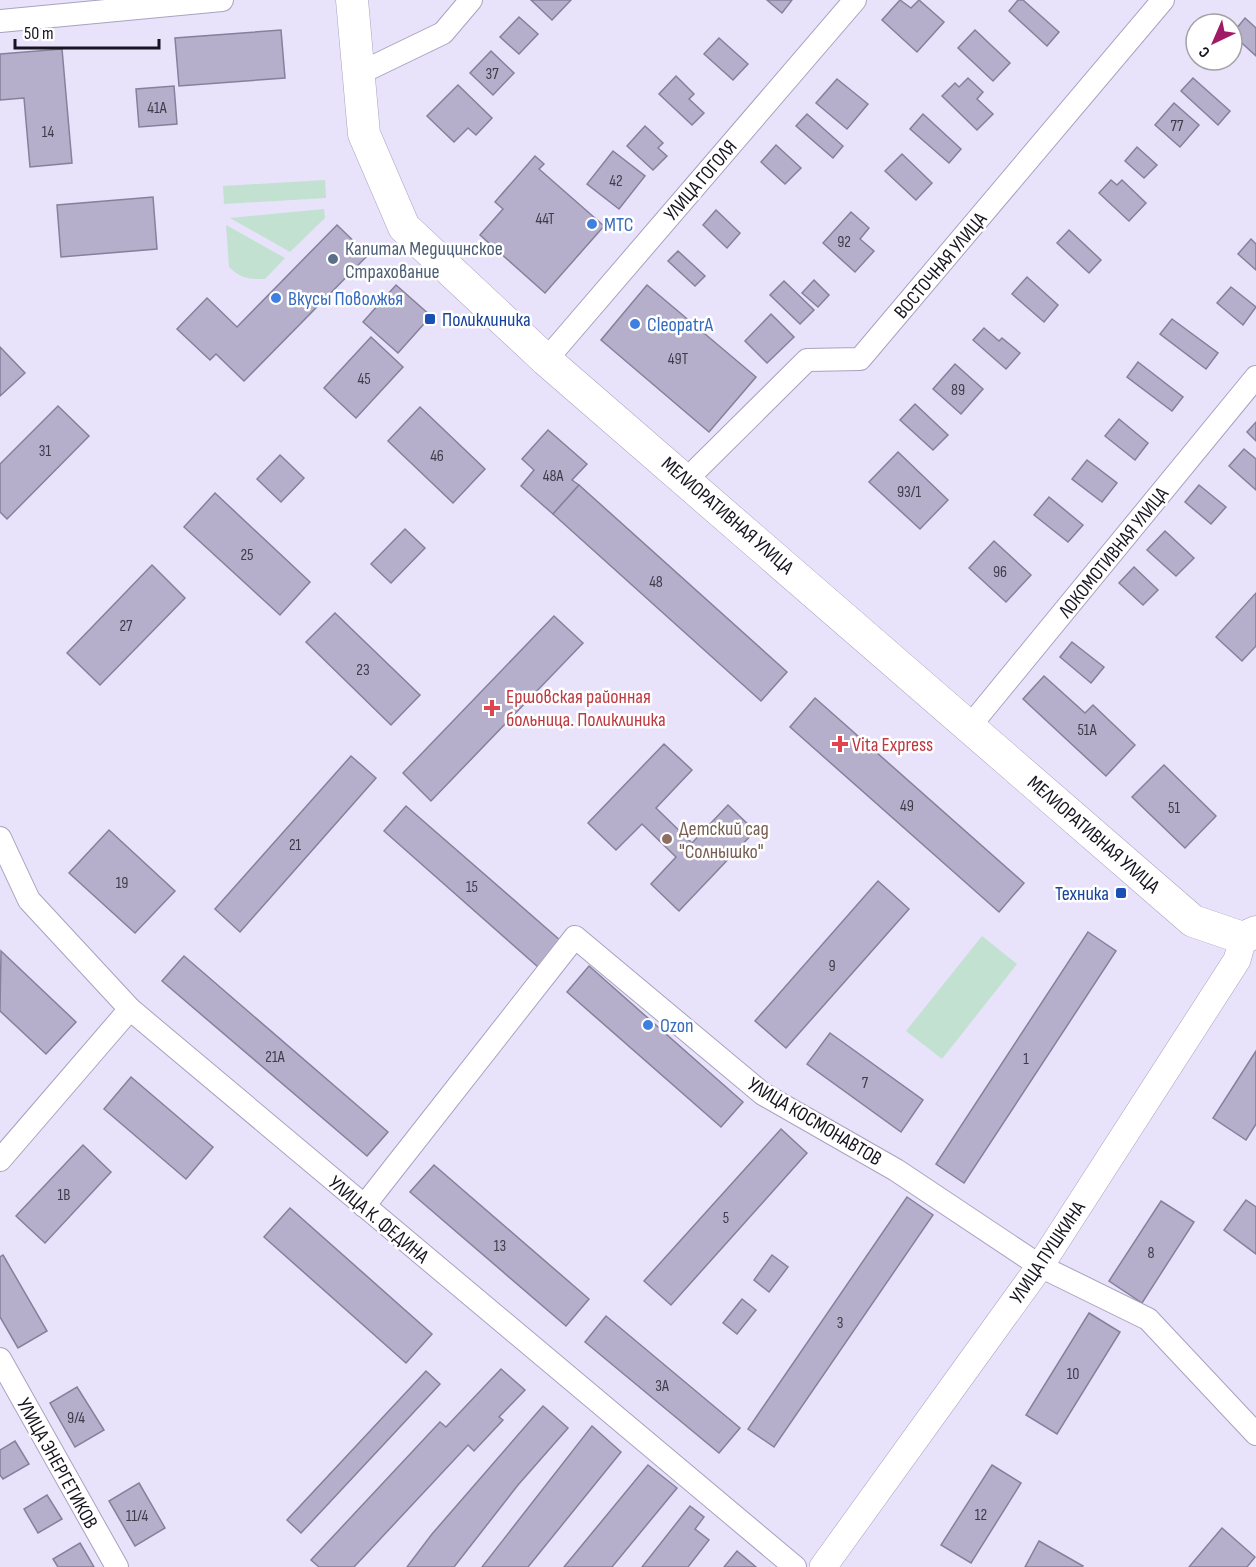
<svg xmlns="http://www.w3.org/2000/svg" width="1256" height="1567" viewBox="0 0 1256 1567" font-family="'Sofia Sans Condensed',sans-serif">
<rect width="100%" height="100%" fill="#e8e2fb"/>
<g fill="#c2e1d1">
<polygon points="325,180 326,198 224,204 223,186"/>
<polygon points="324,209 325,218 290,252 230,218"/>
<path d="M226 225 285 258 265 279C249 279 241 279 229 267Z"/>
<polygon points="982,936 1017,964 942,1059 906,1031"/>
</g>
<g fill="#b6afcc" stroke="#86809c" stroke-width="1.5">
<polygon points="531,0 571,0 552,20"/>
<polygon points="767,0 792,0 782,13"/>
<polygon points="900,0 911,8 919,0 944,22 917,52 882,20"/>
<polygon points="1018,0 1023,0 1059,32 1047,46 1009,11"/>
<polygon points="519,17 538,34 519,54 500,37"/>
<polygon points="1245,18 1256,28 1256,56 1232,34"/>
<polygon points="281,30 285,78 179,86 175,38"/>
<polygon points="975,30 1010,63 993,81 958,48"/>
<polygon points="719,38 748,64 733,80 704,54"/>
<polygon points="62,49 72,163 30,167 24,98 0,100 0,54"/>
<polygon points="491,51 514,73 493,95 470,73"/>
<polygon points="676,76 694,94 689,99 704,113 692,125 659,94"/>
<polygon points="968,78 983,92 977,99 993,114 977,130 942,96 955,83 959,87"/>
<polygon points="1193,78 1230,111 1218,125 1181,91"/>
<polygon points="837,79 868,104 847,129 816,103"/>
<polygon points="458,85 492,118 476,135 468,128 454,142 427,116"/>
<polygon points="174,86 177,124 139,127 136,89"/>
<polygon points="1174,103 1199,125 1180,147 1155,125"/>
<polygon points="807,114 843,146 833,158 796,126"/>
<polygon points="923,114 961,149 949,163 910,129"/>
<polygon points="645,126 663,143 658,148 667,156 653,170 627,146"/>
<polygon points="776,145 801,168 785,184 761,162"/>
<polygon points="1137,147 1157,165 1144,178 1125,161"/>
<polygon points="613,151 645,176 619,209 587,184"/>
<polygon points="902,154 932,183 916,200 885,171"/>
<polygon points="535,156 544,164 539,169 604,226 545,293 480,235 503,209 495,202"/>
<polygon points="1111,180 1117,185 1122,180 1146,203 1129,221 1099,193"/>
<polygon points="153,197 157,249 61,257 57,205"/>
<polygon points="716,210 740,233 727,248 703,225"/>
<polygon points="851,212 869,228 860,239 874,251 855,272 823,243"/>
<polygon points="337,225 368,255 244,381 216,354 210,360 177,329 207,298 237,327"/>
<polygon points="1069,230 1101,260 1089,273 1057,243"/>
<polygon points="1251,239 1256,244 1256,270 1238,254"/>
<polygon points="678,251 705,276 695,286 668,261"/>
<polygon points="1027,277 1058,305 1044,322 1012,294"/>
<polygon points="814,280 829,295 818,307 802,293"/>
<polygon points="784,281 814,310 800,324 770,295"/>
<polygon points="396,285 431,316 398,353 363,322"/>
<polygon points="647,285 756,377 709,432 601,340"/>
<polygon points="1231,287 1256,307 1243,325 1217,303"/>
<polygon points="771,314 794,337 767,363 745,341"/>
<polygon points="1172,319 1218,353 1206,369 1160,334"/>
<polygon points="984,328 999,341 1002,338 1020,353 1006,369 973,340"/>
<polygon points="371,337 403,367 356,418 324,388"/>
<polygon points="0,347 25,373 0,396"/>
<polygon points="1138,362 1183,397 1172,411 1127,377"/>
<polygon points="955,364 983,389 961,414 933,389"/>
<polygon points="915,404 948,435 933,450 900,420"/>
<polygon points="58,406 89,436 7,519 0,512 0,464"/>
<polygon points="420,407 485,469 453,503 388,441"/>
<polygon points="1119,419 1148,443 1135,460 1105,436"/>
<polygon points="1256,422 1256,441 1247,432"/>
<polygon points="548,430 587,464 572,480 579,485 553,514 521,486 534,470 522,459"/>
<polygon points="1244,449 1256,459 1256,490 1229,466"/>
<polygon points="898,452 948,500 920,529 869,482"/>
<polygon points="280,455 304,478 281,502 257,479"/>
<polygon points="1087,460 1117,483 1102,502 1072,479"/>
<polygon points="579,485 787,672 761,701 553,514"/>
<polygon points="1199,485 1226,507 1211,524 1185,502"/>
<polygon points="215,493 310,582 280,615 184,527"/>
<polygon points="1049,497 1083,525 1068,542 1034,515"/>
<polygon points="405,529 425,548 391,583 371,564"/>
<polygon points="1165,531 1194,558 1176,576 1147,550"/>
<polygon points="994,541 1031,575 1006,602 969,568"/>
<polygon points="152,565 185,598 100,685 67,653"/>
<polygon points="1134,567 1158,590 1143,605 1119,583"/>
<polygon points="1256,593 1256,646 1242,661 1216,637"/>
<polygon points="335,613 420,695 391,725 306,642"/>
<polygon points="554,616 583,643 431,801 403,773"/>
<polygon points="1072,642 1104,667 1091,683 1060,657"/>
<polygon points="1044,676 1085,713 1093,705 1135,745 1106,776 1023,699"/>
<polygon points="815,698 1024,883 999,912 790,727"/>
<polygon points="664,744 692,770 656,808 692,843 728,805 755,831 679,911 651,884 676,857 642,824 616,850 588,823"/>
<polygon points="351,756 376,778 240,932 215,909"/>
<polygon points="1164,765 1216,816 1185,848 1132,797"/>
<polygon points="406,806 561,941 538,967 384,831"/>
<polygon points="109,830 175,891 135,933 69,873"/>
<polygon points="878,881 909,909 786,1048 755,1021"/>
<polygon points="1088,932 1116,951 964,1183 936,1164"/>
<polygon points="1,951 76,1022 46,1054 0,1011"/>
<polygon points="184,956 388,1132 367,1156 162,981"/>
<polygon points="589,966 743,1102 721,1127 567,992"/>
<polygon points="830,1033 923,1100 901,1132 807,1064"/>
<polygon points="1256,1051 1256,1124 1246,1140 1213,1118"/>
<polygon points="131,1077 213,1147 186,1179 104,1109"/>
<polygon points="781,1129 807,1153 671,1305 644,1281"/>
<polygon points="83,1145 111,1172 45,1243 16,1216"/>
<polygon points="434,1165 589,1299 566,1326 410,1192"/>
<polygon points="907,1197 933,1215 774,1447 748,1429"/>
<polygon points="1246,1200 1256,1207 1256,1254 1224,1230"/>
<polygon points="1161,1201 1194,1222 1142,1303 1109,1281"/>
<polygon points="290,1208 432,1334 406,1363 264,1237"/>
<polygon points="3,1255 47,1331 18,1348 0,1317 0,1257"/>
<polygon points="772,1255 788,1267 769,1292 754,1280"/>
<polygon points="742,1299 756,1310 737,1334 723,1323"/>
<polygon points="1089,1313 1120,1332 1057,1434 1026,1415"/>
<polygon points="606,1316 740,1428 719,1453 585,1342"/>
<polygon points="501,1369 525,1390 499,1417 503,1420 474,1451 468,1445 354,1567 319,1567 311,1560 440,1422 446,1427"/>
<polygon points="426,1371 440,1384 301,1533 287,1520"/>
<polygon points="77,1387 104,1430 75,1447 50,1403"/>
<polygon points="543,1406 568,1428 518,1485 454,1567 407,1567 432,1534"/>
<polygon points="592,1426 621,1452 528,1567 482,1567"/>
<polygon points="15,1441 29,1464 3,1479 0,1475 0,1450"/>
<polygon points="648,1465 677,1488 612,1567 564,1567"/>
<polygon points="992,1465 1021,1483 971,1563 941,1545"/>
<polygon points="139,1483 165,1528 135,1546 109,1501"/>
<polygon points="47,1495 62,1519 38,1533 24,1509"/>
<polygon points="690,1506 704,1517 695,1529 709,1540 688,1567 642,1567"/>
<polygon points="1222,1528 1255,1557 1247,1567 1189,1567"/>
<polygon points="1039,1541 1083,1566 1082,1567 1025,1567"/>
<polygon points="80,1543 94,1567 58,1567 53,1559"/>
<polygon points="737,1551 756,1567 724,1567"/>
</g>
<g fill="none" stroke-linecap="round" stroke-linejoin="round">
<g stroke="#a9a2c0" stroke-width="24">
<g id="minor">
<polyline points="0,21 222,0"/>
<polyline points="358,74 443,33 471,0"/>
<polyline points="546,360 855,0"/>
<polyline points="687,479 807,360 860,359 1163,0"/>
<polyline points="970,726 1256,377"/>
<polyline points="0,838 29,900 130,1009 795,1567"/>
<polyline points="0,1160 130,1009"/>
<polyline points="364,1206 575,937 763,1094 896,1170 1040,1266 1148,1319 1256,1434"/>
<polyline points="0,1359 117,1567"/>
</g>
</g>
<g stroke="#a9a2c0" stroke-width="28">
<polyline id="tertiary" points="823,1567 1040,1266 1237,960 1243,938"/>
</g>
<g stroke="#a9a2c0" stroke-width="33">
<polyline id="secondary" points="352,0 364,134 404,227 546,360 1193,921 1243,938 1256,932"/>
</g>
<use href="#minor" stroke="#fff" stroke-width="22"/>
<use href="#tertiary" stroke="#fff" stroke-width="27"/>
<use href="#secondary" stroke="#fff" stroke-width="32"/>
</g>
<g fill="#3f7fe0" stroke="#fff" stroke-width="2">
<circle cx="592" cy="224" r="6"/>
<circle cx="276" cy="298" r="6"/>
<circle cx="635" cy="324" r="6"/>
<circle cx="648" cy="1025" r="6"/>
</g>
<circle fill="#5c6f8a" stroke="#fff" stroke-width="2" cx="333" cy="259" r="6"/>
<g fill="#1a4fb4" stroke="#fff" stroke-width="2">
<rect x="424" y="313" width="12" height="12" rx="3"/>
<rect x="1115" y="887" width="12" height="12" rx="3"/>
</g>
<g fill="#e0444e" stroke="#fff" stroke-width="2">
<path d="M489 699h6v6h6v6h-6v6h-6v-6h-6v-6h6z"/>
<path d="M837 735h6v6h6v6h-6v6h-6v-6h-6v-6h6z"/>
</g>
<circle fill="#8d6e63" stroke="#fff" stroke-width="2" cx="667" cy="839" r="6"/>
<g text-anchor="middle" stroke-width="5" stroke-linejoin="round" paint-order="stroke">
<g font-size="16" fill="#3f3b4a">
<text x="492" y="79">37</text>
<text x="157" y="113">41А</text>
<text x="1177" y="131">77</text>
<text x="48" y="137">14</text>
<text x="616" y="186">42</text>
<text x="545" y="224">44Т</text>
<text x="844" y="247">92</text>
<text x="678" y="364">49Т</text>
<text x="364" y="384">45</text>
<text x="958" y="395">89</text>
<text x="45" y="456">31</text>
<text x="437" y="461">46</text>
<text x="553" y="481">48А</text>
<text x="909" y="497">93/1</text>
<text x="247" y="560">25</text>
<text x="1000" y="577">96</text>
<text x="656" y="587">48</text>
<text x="126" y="631">27</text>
<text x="363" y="675">23</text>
<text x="1087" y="735">51А</text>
<text x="907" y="811">49</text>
<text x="1174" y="813">51</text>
<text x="295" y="850">21</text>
<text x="122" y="888">19</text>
<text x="472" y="892">15</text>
<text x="832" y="971">9</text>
<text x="275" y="1062">21А</text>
<text x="1026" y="1064">1</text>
<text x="865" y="1088">7</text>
<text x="64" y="1200">1В</text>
<text x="726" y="1223">5</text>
<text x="500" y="1251">13</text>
<text x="1151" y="1258">8</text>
<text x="840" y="1328">3</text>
<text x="1073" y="1379">10</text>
<text x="662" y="1391">3А</text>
<text x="76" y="1423">9/4</text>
<text x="981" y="1520">12</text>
<text x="137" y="1521">11/4</text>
</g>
<g font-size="20" fill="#17141f" stroke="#fff">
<text transform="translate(700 180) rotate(-49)" y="7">УЛИЦА ГОГОЛЯ</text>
<text transform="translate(940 265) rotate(-50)" y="7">ВОСТОЧНАЯ УЛИЦА</text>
<text transform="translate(728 515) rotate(41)" y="7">МЕЛИОРАТИВНАЯ УЛИЦА</text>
<text transform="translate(1113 552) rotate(-51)" y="7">ЛОКОМОТИВНАЯ УЛИЦА</text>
<text transform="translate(1094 834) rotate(41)" y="7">МЕЛИОРАТИВНАЯ УЛИЦА</text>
<text transform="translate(815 1121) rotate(31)" y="7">УЛИЦА КОСМОНАВТОВ</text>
<text transform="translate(379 1219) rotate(40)" y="7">УЛИЦА К. ФЕДИНА</text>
<text transform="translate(1047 1252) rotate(-56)" y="7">УЛИЦА ПУШКИНА</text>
<text transform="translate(58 1463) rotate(61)" y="7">УЛИЦА ЭНЕРГЕТИКОВ</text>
</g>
<g font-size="20" fill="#366cbe" stroke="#fff" text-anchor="start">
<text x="604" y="231">МТС</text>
<text x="288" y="305">Вкусы Поволжья</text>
<text x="647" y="331">CleopatrA</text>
<text x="660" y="1032">Ozon</text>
</g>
<g font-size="20" fill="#4e5e75" stroke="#fff" text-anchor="start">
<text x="345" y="255">Капитал Медицинское<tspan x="345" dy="23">Страхование</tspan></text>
</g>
<g font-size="20" fill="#164399" stroke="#fff" text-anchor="start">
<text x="442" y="326">Поликлиника</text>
<text x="1109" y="900" text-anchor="end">Техника</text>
</g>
<g font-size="20" fill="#be3a42" stroke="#fff" text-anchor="start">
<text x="506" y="703">Ершовская районная<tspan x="506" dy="23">больница. Поликлиника</tspan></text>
<text x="852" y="751">Vita Express</text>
</g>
<g font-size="20" fill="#785e54" stroke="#fff" text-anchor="start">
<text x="679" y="835">Детский сад<tspan x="679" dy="23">"Солнышко"</tspan></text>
</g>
</g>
<g transform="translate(1214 42) rotate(224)"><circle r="28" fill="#ffffff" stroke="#a2a1a5" stroke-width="1.5"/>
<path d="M0-4.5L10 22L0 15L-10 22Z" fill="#a11a66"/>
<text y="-9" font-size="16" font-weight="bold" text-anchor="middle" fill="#17141f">С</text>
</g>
<path d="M15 39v9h144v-9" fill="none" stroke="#17141f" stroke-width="3"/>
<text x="24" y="39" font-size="18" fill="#17141f" stroke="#ffffff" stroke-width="4.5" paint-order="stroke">50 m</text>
</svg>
